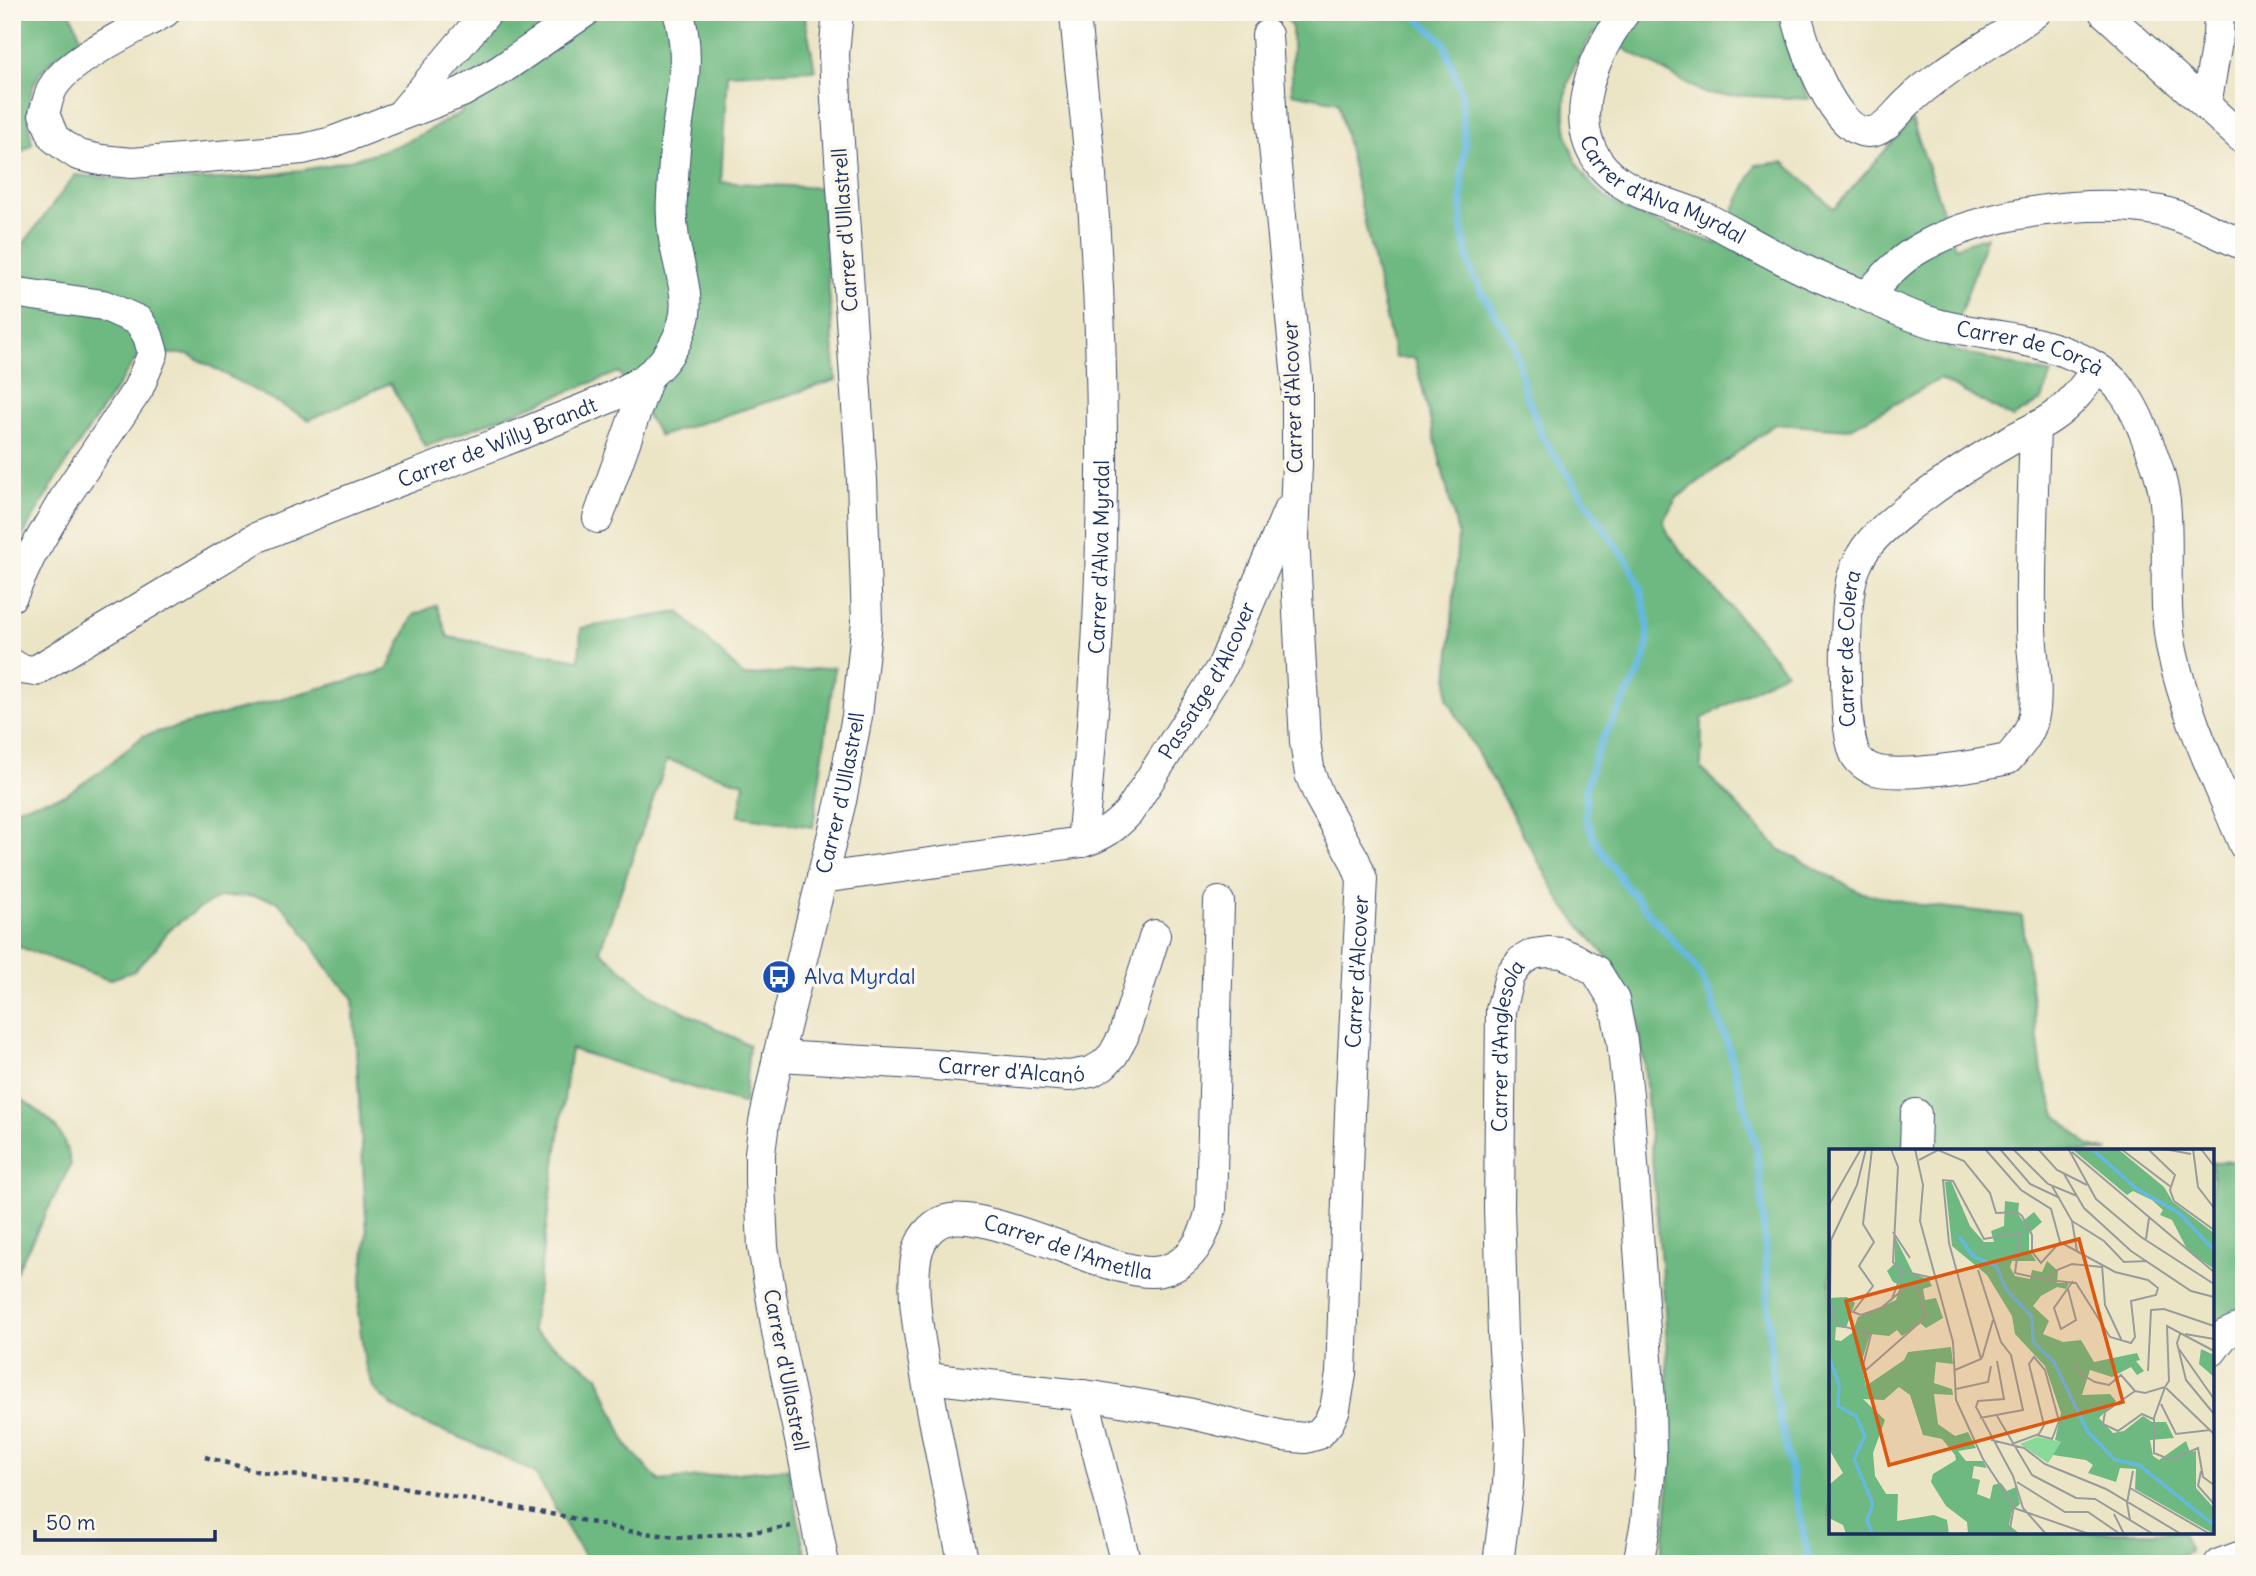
<svg xmlns="http://www.w3.org/2000/svg" width="2256" height="1576" viewBox="0 0 2256 1576" font-family="Delius,sans-serif">
<rect width="100%" height="100%" fill="#fbf7ec"/>
<filter id="ink" filterUnits="userSpaceOnUse"><feTurbulence type="fractalNoise" baseFrequency=".0143" numOctaves="2"/><feDisplacementMap in="SourceGraphic" scale="14" xChannelSelector="R" yChannelSelector="G"/><feConvolveMatrix kernelMatrix="1 2 1 2 8 2 1 2 1" color-interpolation-filters="sRGB"/></filter>
<filter id="wash" filterUnits="userSpaceOnUse"><feTurbulence type="fractalNoise" baseFrequency=".00686" numOctaves="4" result="noise"/><feDisplacementMap in="SourceGraphic" scale="28" xChannelSelector="R" yChannelSelector="G"/><feGaussianBlur stdDeviation="1.57" result="paint"/><feColorMatrix in="noise" values="0 0 0 0 0 0 0 0 0 0 0 0 0 0 0 0 0 1.4 0 .05"/><feComposite in="paint" operator="in"/></filter>
<g filter="url(#wash)">
<rect width="100%" height="100%" fill="#ebe4c5"/>
<g fill="#6eb981" stroke="#447470" stroke-width="2">
<path d="M12 12H70L82 40C35 67 21 89 32 144L12 159Z"/>
<path d="M502 12H804L815 70 727 74 721 182 821 188 836 380 660 436 619 372 425 447 390 383 309 420 188 354H139C95 420 49 485 12 556V259L75 175C182 186 294 182 396 146 419 137 441 123 462 112L453 73Z"/>
<path d="M1281 12H1777L1790 56 1809 99 1706 94 1594 32C1584 48 1573 66 1568 85 1558 123 1572 172 1604 196 1629 216 1685 232 1717 244L1756 165 1784 162 1834 209 1912 120 1955 247 1987 236 1948 349 2051 374 2042 400 2013 418 1940 379 1849 429 1775 424 1677 498 1663 520 1670 538 1786 671 1702 719 1701 768 1779 849 1859 892 1922 905 2022 916 2042 1072 2056 1115 2089 1146 2109 1151H1831V1532H2182L2190 1552 2159 1564H1659L1666 1527 1671 1446 1665 1311 1644 1063 1635 1005 1608 959 1563 905 1447 698 1458 534 1415 358H1395L1338 102 1292 93V28Z"/>
<polygon points="437,605 448,637 579,660 581,628 679,612 744,676 835,667 813,827 739,816 744,783 667,760 600,950 650,994 749,1045 744,1104 571,1049 532,1330 598,1376 627,1446 659,1481 788,1468 807,1564 589,1564 534,1472 464,1439 414,1420 392,1406 374,1389 365,1364 358,1312 367,1233 353,997 333,976 298,924 277,901 252,896 220,897 197,910 170,929 155,949 134,971 109,980 12,944 12,809 65,795 101,771 143,736 387,670 414,615"/>
<path d="M12 1092C46 1118 61 1120 71 1164L12 1280Z"/>
<polygon points="2244,1161 2244,1306 2213,1326 2212,1162"/>
</g>
<g fill="none" stroke-linecap="round" stroke-linejoin="round">
<polyline stroke="#65b9e1" stroke-width="7" points="1411,12 1444,42 1461,92 1465,145 1462,171 1462,229 1471,270 1482,293 1514,343 1525,391 1543,438 1614,543 1629,563 1641,590 1647,618 1648,643 1642,668 1602,740 1593,763 1586,789 1586,816 1595,841 1626,886 1696,967 1709,993 1728,1045 1756,1146 1762,1199 1773,1385 1810,1564"/>
</g>
</g>
<g filter="url(#ink)">
<g fill="none" stroke-linecap="round" stroke-linejoin="round">
<g stroke="#3a4a6d" stroke-width="32">
<g id="minor">
<path d="M165 12C135 29 74 57 55 84 49 92 47 104 44 114L54 138 66 147 78 155 101 160 132 163 303 149 332 142 462 92 499 71 585 12"/>
<path id="s1" d="M1625 12C1589 60 1557 140 1620 182 1647 200 1680 205 1708 219 1735 233 1761 249 1788 262 1813 275 1840 286 1867 296"/>
<path d="M1796 12C1801 40 1833 132 1867 132 1884 133 1896 113 1908 102 1946 66 1995 43 2036 12"/>
<polyline points="2104,12 2244,140"/>
<polyline points="2206,105 2218,36 2219,12"/>
<polyline points="404,111 487,12"/>
<path id="s2" d="M2244 245C2217 234 2188 217 2160 211 2092 197 1982 213 1922 247 1900 259 1883 278 1867 296 1891 308 1914 318 1941 325 1991 337 2048 338 2094 366 2118 380 2131 401 2142 427 2152 452 2162 475 2165 502 2170 551 2162 602 2172 651 2186 717 2218 782 2244 845"/>
<polyline points="12,292 103,305 139,321 148,336 153,353 138,389 67,494 30,557 12,596"/>
<path id="s3" d="M2035 427C2033 493 2030 560 2031 626 2031 657 2041 693 2032 723 2028 737 2017 748 2008 759 1980 765 1897 779 1872 769 1866 767 1859 761 1856 756 1842 730 1845 619 1850 587 1852 573 1860 555 1869 544 1881 529 1897 517 1912 505 1944 481 1975 460 2009 441 2023 433 2038 427 2051 418 2071 405 2084 387 2097 368"/>
<polyline points="598,518 649,375"/>
<path id="s4" d="M12 664 20 669 35 671 256 538C350 497 448 465 543 425 577 411 613 399 644 379 663 366 677 345 683 323 691 298 678 265 674 239 672 226 671 211 672 197 673 177 674 158 676 138 681 96 692 54 678 12"/>
<path id="s5" d="M1082 842C1103 836 1114 828 1129 812L1223 665 1288 511"/>
<path id="s6" d="M822 878 1082 842C1099 673 1106 504 1100 334 1098 281 1095 228 1091 176 1087 121 1079 67 1075 12"/>
<path id="s7" d="M778 1056 935 1065 1069 1076 1091 1072 1103 1065 1113 1055 1123 1037 1155 935"/>
<polyline points="1915,1151 1916,1114"/>
<polyline points="2212,1351 2224,1335 2244,1326"/>
<path id="s8" d="M927 1378 1098 1397 1188 1413 1283 1436 1305 1438 1319 1434 1329 1422 1335 1409 1341 1374 1350 1113 1362 879 1355 861 1319 796 1310 774 1305 742 1294 537 1297 465V379L1272 125 1267 35"/>
<polyline points="1083,1395 1126,1564"/>
<path id="s9" d="M824 1564 802 1449 778 1337 763 1247 760 1182V1153L764 1122 780 1048 841 801 857 716 867 621 862 480 836 99 834 54 838 12"/>
<path id="s10" d="M964 1564C950 1503 938 1443 927 1381 921 1345 908 1285 918 1250 923 1234 935 1221 951 1219 987 1214 1075 1254 1114 1265 1129 1269 1146 1274 1161 1271 1191 1265 1205 1236 1211 1209L1219 902"/>
<path id="s11" d="M1498 1564 1508 1484 1510 1436 1503 1335 1499 1208 1501 1010 1510 976 1521 961 1533 954 1548 952 1562 953 1574 958 1596 971 1614 1000 1622 1041 1628 1095 1650 1401 1651 1460 1646 1522 1638 1564"/>
<polyline points="2219,1564 2244,1555"/>
</g>
</g>
<polyline stroke="#3a4a6d" stroke-width="4.5" stroke-dasharray="5 5" stroke-linecap="butt" points="205,1457 260,1472 390,1485 567,1517 629,1531 684,1538 769,1530 791,1526"/>
<use href="#minor" stroke="#fff" stroke-width="30"/>
</g>
</g>
<defs>
<g id="bus-disc" transform="scale(1.75)"><circle r="9.5" fill="#1a4fb4" stroke="#fbf7ec"/><path d="M-5-6H5V4H4V6H2V4H-2V6H-4V4H-5ZM-3.5-4V0h7V-4ZM-3.5 1.2v1.5H-2V1.2ZM2 1.2v1.5H3.5V1.2Z" fill="#fff"/></g>
</defs>
<g fill-rule="evenodd">
<use href="#bus-disc" x="779" y="977"/>
</g>
<g text-anchor="middle" stroke-width="7" stroke-linejoin="round" paint-order="stroke">
<g font-size="21" fill="#1b2f5e" stroke="#fbf7ec">
<text dy="7" stroke="none"><textPath href="#s1" startOffset="231">Carrer d'Alva Myrdal</textPath></text>
<text transform="translate(845 230) rotate(-94)" y="7">Carrer d'Ullastrell</text>
<text dy="7" stroke="none"><textPath href="#s2" startOffset="581">Carrer de Corçà</textPath></text>
<text transform="translate(1293 397) rotate(-92)" y="7">Carrer d'Alcover</text>
<text dy="7" stroke="none"><textPath href="#s4" startOffset="542">Carrer de Willy Brandt</textPath></text>
<text dy="7" stroke="none"><textPath href="#s6" startOffset="548">Carrer d'Alva Myrdal</textPath></text>
<text dy="7" stroke="none"><textPath href="#s3" startOffset="607">Carrer de Colera</textPath></text>
<text dy="7" stroke="none"><textPath href="#s5" startOffset="210">Passatge d'Alcover</textPath></text>
<text dy="7" stroke="none"><textPath href="#s9" startOffset="786">Carrer d'Ullastrell</textPath></text>
<text dy="7" stroke="none"><textPath href="#s8" startOffset="866">Carrer d'Alcover</textPath></text>
<text dy="7" stroke="none"><textPath href="#s11" startOffset="520">Carrer d'Anglesola</textPath></text>
<text dy="7" stroke="none"><textPath href="#s7" startOffset="234">Carrer d'Alcanó</textPath></text>
<text dy="7" stroke="none"><textPath href="#s10" startOffset="488">Carrer de l'Ametlla</textPath></text>
<text transform="translate(786 1370) rotate(79)" y="7">Carrer d'Ullastrell</text>
</g>
<g font-size="21" fill="#164399" stroke="#fbf7ec" text-anchor="start">
<text x="804" y="984">Alva Myrdal</text>
</g>
</g>
<g transform="translate(1829 1149)">
<rect width="385" height="385" fill="#ebe4c5"/>
<path d="M208 288 233 293 219 314 191 295Z" fill="#89d999"/>
<path d="M243 0H289L335 38 344 53 385 84V120L359 102 343 71 331 66 334 61 323 51 304 42 298 46ZM122 32 141 77 155 93H165L162 82 175 77 176 52 190 54 189 65 194 72 205 63 213 73 200 84V101L207 112H183L181 118 186 127 201 130 203 121 213 123 218 112 229 122 228 134H240L237 140 228 138 212 147 204 157 220 172 214 185 234 193 252 191 265 213 308 204 311 211 307 212 315 222 308 226 302 218 283 228 261 221 253 246 281 245 287 252 270 269 284 284 295 282 314 267 323 273H337L345 289 321 291 324 307 330 311 357 292 361 303 367 302V339L385 359V385L306 340 307 320 291 319 287 333 259 324 264 316 257 311 224 306 232 293 226 291 232 264 216 217 186 185 183 167 158 126 123 97 116 33ZM65 86 84 124 100 131 103 137 94 140 96 151 107 149 114 169 97 179 91 174 73 187 68 181 60 187 41 185 32 215 37 237 75 211 79 203 122 198 124 215 107 213 105 234 123 240 124 246 105 245 109 275 126 287 139 283 147 299 129 302 137 312H154L158 319 145 317 143 329 151 331 148 345 161 350 164 336 172 334 178 342 187 338 191 355 183 362 180 376 191 385H139L138 373 117 357 102 333 104 325 127 311 126 306 113 290 94 286 81 246 70 238 55 251 34 250 56 271 44 304 46 327 57 345H69L68 372 105 366 118 371 120 385H17L14 376 0 369V336L14 324 0 300V149L18 148 26 154 17 179 7 178 6 191 12 192 23 184 29 168 67 151 71 136 64 133 58 122 66 114ZM372 200 385 206V228L370 215Z" fill="#6eb981"/>
<path fill="none" stroke="#65b9e1" stroke-width="3.5" d="M263 0 308 40 350 64 385 101M130 87 144 107 167 117 177 140 203 168 204 193 225 213 259 283 286 311 310 316 385 376M0 208 10 235 9 257 27 267 36 287 25 310 44 355 38 371 43 385"/>
<path fill="none" stroke="#989c9c" stroke-width="2" d="M62 0 69 18 64 113 73 122 104 129M86 0 94 36 91 72 124 193 127 251 154 310 185 357 180 385M156 0 192 41 222 60 231 93M171 0 201 35 231 49M184 0 219 35 248 47M209 0 228 21 258 36M292 0 342 38M319 0 346 26 341 41 345 52 385 81M335 0 362 5M364 0 369 38 385 59M372 0 385 17M240 1 267 50 312 88 385 135M243 3 385 123M90 11 109 1 135 12 161 44 167 64 188 63 193 67 203 86V103L212 114 231 93M235 25 255 59 302 102 362 142 385 148M223 37 243 72 248 102M0 56 32 0M243 72 275 92 295 113 318 112M64 83 81 109M317 90 320 69M231 93 286 123 319 131 329 139 327 146 302 152 306 188 302 194 281 188 247 134 218 131 228 121 243 115 273 118M273 116 276 156 293 192M149 121 172 193 182 206 194 261 151 269M239 140 247 171 232 180 225 159 244 132M0 149 9 176 42 185 34 217 37 221 96 169 89 139 83 133 52 159 32 166 24 163 44 137 30 117 45 93 34 75 43 0M1 150 2 91 28 36 37 0M62 152 74 122M351 185 348 194 357 231 385 265M356 185 385 190M350 200 385 250M153 209 164 171M168 212 175 250 149 252 147 258 184 327 194 359 217 385M246 215 252 225 266 233 280 236 292 226 306 242 316 244 336 238 340 232 338 177 385 202M126 221 152 210 120 94 114 31 124 32 155 90 191 84 186 124 218 131M319 222 322 161 335 160 385 177M336 238 325 269V304L342 311 369 299 374 328 385 336M337 239 385 285M127 240 159 233 162 217M306 242 276 263 274 275 289 282 313 265 324 270M332 255 347 285 381 281M168 267 203 326 247 349 266 350 324 385M162 291 195 299 216 315 277 340 352 385M183 295 210 285 215 276 200 215 205 208 216 221 230 272 223 290 208 286M372 322 369 337 385 355M188 333 236 363H259L291 385M301 339 381 385M185 359 260 385M285 365 295 385M301 371 298 354 304 322"/>
<path fill="#de5710" fill-opacity="0.15" stroke="#de5710" stroke-width="3.5" d="M250 90 294 253 60 316 17 152Z"/>
<rect width="385" height="385" fill="none" stroke="#1b2f5e" stroke-width="3.5"/>
</g>
<rect width="2256" height="1576" fill="none" stroke="#fbf7ec" stroke-width="42"/>
<path d="M35 1530v10h180v-10" fill="none" stroke="#1b2f5e" stroke-width="3.5"/>
<text x="46" y="1530" font-size="21" fill="#1b2f5e" stroke="#fbf7ec" stroke-width="5" paint-order="stroke">50 m</text>
</svg>
